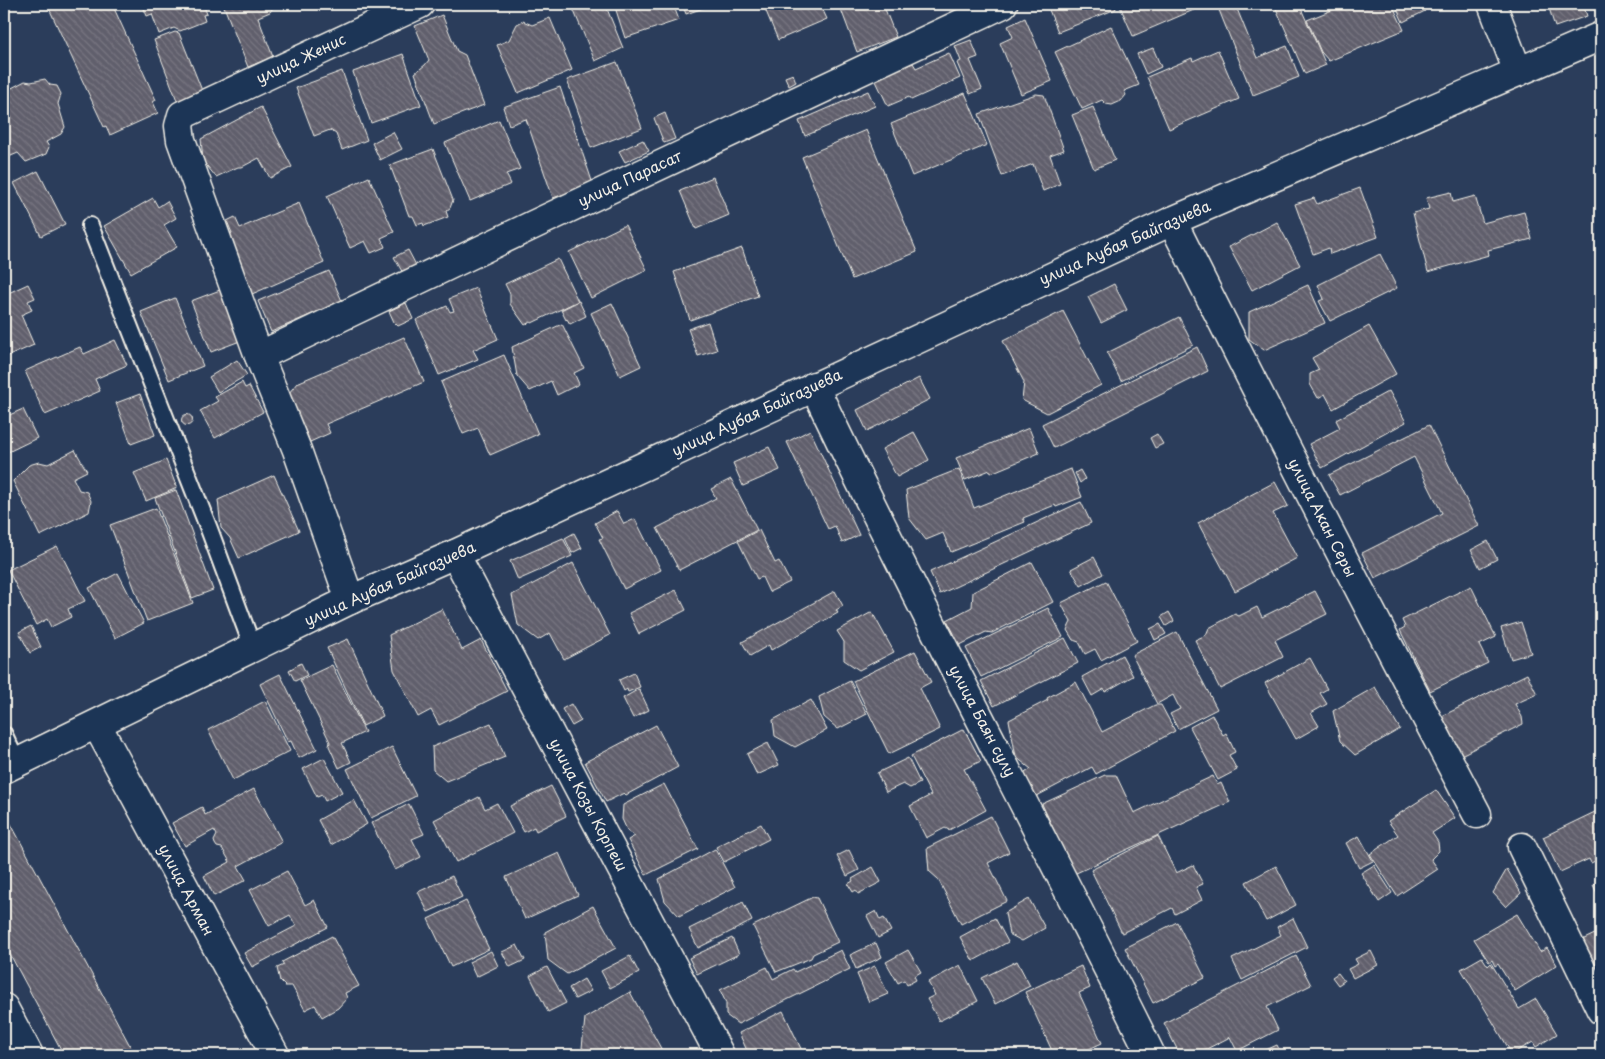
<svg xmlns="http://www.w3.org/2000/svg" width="1605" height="1059" viewBox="0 0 1605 1059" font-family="'Playpen Sans',sans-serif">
<defs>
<pattern id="building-back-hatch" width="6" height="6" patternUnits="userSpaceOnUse" patternTransform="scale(1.25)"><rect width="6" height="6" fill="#615f6c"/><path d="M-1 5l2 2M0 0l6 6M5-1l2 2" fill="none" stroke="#787681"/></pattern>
</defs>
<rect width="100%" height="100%" fill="#2b3d5b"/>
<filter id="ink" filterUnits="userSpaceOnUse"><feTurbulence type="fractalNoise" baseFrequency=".02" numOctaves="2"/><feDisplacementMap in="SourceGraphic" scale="10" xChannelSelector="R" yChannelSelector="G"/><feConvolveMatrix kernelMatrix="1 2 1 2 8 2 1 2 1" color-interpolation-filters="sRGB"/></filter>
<g filter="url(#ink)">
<g fill="url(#building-back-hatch)" stroke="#f4f1e8">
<polygon points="47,4 112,4 156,100 153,102 158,113 110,135 106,126 104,127"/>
<polygon points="142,4 203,4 207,14 203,15 205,21 180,31 174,28 159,34 152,14 147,16"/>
<polygon points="223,4 276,4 270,12 258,17 273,57 248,67"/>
<polygon points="571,4 605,4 623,48 595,61"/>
<polygon points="614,4 673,4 679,20 625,38"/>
<polygon points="682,4 715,4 686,14"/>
<polygon points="763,4 820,4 827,19 778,40"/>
<polygon points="839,4 883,4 896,37 857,52"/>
<polygon points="1051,4 1114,4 1116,9 1058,32 1047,5"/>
<polygon points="1119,4 1202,4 1203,6 1133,36"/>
<polygon points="1220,4 1235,4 1257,58 1287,46 1299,77 1253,95 1217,5"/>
<polygon points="1274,4 1299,4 1326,65 1305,74"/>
<polygon points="1347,4 1392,4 1404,30 1329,61 1321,52 1307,20"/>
<polygon points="1395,4 1430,4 1423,7 1425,11 1403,22"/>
<polygon points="1553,4 1583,4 1587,16 1555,27 1548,5"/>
<polygon points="442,15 457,51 465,55 484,105 434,124 415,73 425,65 429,60 415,26"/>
<polygon points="550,18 572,70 518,93 497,45 509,40 517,24 523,21 532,25"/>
<polygon points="1025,18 1052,81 1021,94 1000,43 1013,37 1008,26"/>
<polygon points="1111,26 1139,85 1124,91 1126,95 1121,101 1112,105 1106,104 1102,100 1082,109 1055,52"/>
<polygon points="175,32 179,33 203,93 178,103 154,40"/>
<polygon points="971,40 978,57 970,60 982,89 970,94 957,63 961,61 955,46"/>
<polygon points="1153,48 1161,67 1146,74 1137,54"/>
<polygon points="1218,50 1239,99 1169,129 1147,77 1192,58 1193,61"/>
<polygon points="949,53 960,78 911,100 909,97 888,106 875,79 913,63 916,68"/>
<polygon points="403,54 421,105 371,123 353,72"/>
<polygon points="617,62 642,128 591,148 567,80"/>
<polygon points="342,71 367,140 342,150 336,134 330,130 314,136 296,88"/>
<polygon points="793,74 796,82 789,86 785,77"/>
<polygon points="45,79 50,85 57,86 61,94 58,104 65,127 61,134 46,142 49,147 46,154 26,162 18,153 4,159 4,92 25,81 31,82"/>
<polygon points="560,87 593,184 553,198 526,119 509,125 503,107"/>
<polygon points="868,91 875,106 805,136 799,121"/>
<polygon points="965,93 987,145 912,176 891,124"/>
<polygon points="1036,94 1044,95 1064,150 1050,155 1060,184 1043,191 1033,164 1002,176 979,114"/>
<polygon points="261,107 292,167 270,178 259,158 242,167 238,167 216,177 203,161 201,139"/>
<polygon points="1093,107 1115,160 1094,169 1072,115"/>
<polygon points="665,113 675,139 664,143 654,118"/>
<polygon points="499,120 520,169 506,174 511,184 470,201 445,143"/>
<polygon points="866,130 917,252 852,279 802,157"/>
<polygon points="393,132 402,149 380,160 372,143"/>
<polygon points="643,140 649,151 625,162 619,151"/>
<polygon points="433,149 453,200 450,208 446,211 448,217 424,226 423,223 417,225 413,216 409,216 390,165"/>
<polygon points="38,171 65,224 41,236 14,183"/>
<polygon points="369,177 394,232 381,238 385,247 371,253 365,241 350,248 327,196"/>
<polygon points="713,177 729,215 696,229 680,191"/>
<polygon points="1360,188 1378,237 1330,254 1329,248 1313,254 1295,204 1314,198 1317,204"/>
<polygon points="1451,192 1453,202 1475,196 1483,223 1524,212 1532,239 1488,250 1489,255 1428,272 1413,213 1429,209 1426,198"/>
<polygon points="153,198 158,207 167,201 176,218 164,225 177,247 131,273 104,226"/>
<polygon points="299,203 324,263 252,294 227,236 232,233 227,221 235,217 240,228"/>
<polygon points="1277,222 1300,265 1252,290 1229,247"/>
<polygon points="625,225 647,270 591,298 569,252"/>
<polygon points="742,248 758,296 690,320 674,272"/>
<polygon points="408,250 417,267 404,275 394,257"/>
<polygon points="1380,254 1397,288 1330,321 1319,301 1324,299 1318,285"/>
<polygon points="558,259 578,301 532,323 530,322 525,325 510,304 510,294 505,284"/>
<polygon points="329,271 342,301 271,332 258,301"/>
<polygon points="28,284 35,298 28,301 32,310 21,315 34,345 4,358 4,295"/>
<polygon points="1114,284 1127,310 1101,323 1088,297"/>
<polygon points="1308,285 1325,323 1264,350 1249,339 1249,312"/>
<polygon points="476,288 498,339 473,350 478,359 439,375 416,320 447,306 450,312 454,311 449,299"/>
<polygon points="220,290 240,341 211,352 191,301"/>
<polygon points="175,298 203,366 169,380 141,312"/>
<polygon points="579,301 586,316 570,324 567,319 566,320 561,310"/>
<polygon points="406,303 413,319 398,326 394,322 389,311"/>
<polygon points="612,303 641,366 620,376 591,313"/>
<polygon points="1063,311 1101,385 1047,413 1022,400 1024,382 1003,341"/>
<polygon points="1179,317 1193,345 1121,381 1107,353"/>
<polygon points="708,322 717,350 698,356 688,329"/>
<polygon points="562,324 584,368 574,373 579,384 557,395 551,381 530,391 517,376 512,347"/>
<polygon points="1369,326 1396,374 1333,409 1325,394 1318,398 1310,384 1310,374 1319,370 1312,358"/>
<polygon points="404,337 424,382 326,424 330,433 310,442 289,393 297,383"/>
<polygon points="115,340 127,365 95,379 100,391 45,415 25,371 80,347 84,354"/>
<polygon points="1197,347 1208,371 1054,448 1042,424"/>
<polygon points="504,355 538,434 490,455 478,428 463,434 441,382"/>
<polygon points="237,360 247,375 218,392 209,377"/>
<polygon points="919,378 930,399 867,431 857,410"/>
<polygon points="242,382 245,388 249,386 263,412 215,438 200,411 218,401 215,397"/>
<polygon points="1389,391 1406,422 1322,468 1309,444 1340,428 1336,420"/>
<polygon points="140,394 155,435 131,444 116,403"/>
<polygon points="23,409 37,438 4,454 4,413 5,417"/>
<circle cx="187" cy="420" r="5.5"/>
<polygon points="1429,425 1479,526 1375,578 1362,553 1442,513 1414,457 1340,495 1329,475"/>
<polygon points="1029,428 1039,453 991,473 990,470 965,480 956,458"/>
<polygon points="810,430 859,535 842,543 835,526 828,529 787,442"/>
<polygon points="914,432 929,460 897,477 882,449"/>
<polygon points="1157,434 1163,444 1155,448 1150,438"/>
<polygon points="769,447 780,470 743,486 733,463"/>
<polygon points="75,450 87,471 73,478 79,490 87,492 91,501 89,512 40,536 13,481 29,465 39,462 48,464"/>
<polygon points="166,460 177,488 146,501 134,473"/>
<polygon points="959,469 974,508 1071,469 1082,497 1056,507 1055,505 1023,518 1025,522 951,552 943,533 926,540 909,518 906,490"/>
<polygon points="1080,470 1085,479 1080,483 1075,473"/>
<polygon points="274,475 299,531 239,558 230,538 221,528 218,500"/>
<polygon points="731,479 757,530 679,570 657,528 716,498 711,489"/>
<polygon points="1275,482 1288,506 1273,513 1297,558 1235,591 1198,523"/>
<polygon points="176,490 213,590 192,598 155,498"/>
<polygon points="1081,502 1091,523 940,594 930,572"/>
<polygon points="156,508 193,603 147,621 110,525"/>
<polygon points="617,511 624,524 635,519 661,570 624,589 599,539 603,538 595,523"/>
<polygon points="759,530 775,563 779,561 790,582 769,592 762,577 757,579 738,541"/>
<polygon points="574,533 582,548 572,553 565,538"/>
<polygon points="563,538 572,556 518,580 510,561"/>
<polygon points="1488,541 1497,559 1480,568 1471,550"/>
<polygon points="57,546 85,601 68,609 71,617 51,627 47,619 36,625 8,570"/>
<polygon points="1094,557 1103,574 1081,586 1071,569"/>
<polygon points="1032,562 1053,602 992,633 986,632 960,645 947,620 972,607 973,592"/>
<polygon points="573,563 610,635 564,659 550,633 538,640 518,625 512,595"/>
<polygon points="118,573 144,623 115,638 89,588"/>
<polygon points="1106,581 1137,641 1101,660 1095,649 1085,654 1079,642 1073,640 1067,630 1071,622 1061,603"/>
<polygon points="1471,586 1496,637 1479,645 1488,663 1430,691 1400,630 1405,627 1402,620"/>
<polygon points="676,590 686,610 639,634 629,613"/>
<polygon points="835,591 843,606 836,610 838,613 771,650 769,645 750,656 742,642"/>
<polygon points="1315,591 1327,614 1275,640 1283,657 1220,689 1195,640 1206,635 1209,628 1235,614 1239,616 1257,607 1262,617"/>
<polygon points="1048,608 1063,637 981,677 966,648"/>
<polygon points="442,609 462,650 481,640 507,691 439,725 431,710 418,717 394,670 389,635"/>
<polygon points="872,612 894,652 859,670 844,660 844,642 837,631"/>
<polygon points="1169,612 1174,621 1166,626 1161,617"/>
<polygon points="1521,622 1531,653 1511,659 1501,628"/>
<polygon points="1160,624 1166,634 1155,640 1150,629"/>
<polygon points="31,626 41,647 30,653 19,632"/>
<polygon points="1177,632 1217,709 1178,729 1170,714 1180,709 1173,695 1157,704 1132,655"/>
<polygon points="1065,638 1078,663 994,706 981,681"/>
<polygon points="348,639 383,716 363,726 327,648"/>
<polygon points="915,651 931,682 920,688 940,729 889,754 853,681"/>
<polygon points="1122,655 1133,676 1105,692 1104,689 1092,696 1082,677"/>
<polygon points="1310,658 1327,689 1320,693 1327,704 1311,713 1319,726 1296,739 1265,683"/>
<polygon points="301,663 307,675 295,681 289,670"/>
<polygon points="332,665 365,732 342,743 351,762 339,768 329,746 330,742 300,680"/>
<polygon points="634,673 640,687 628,692 627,689 624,691 619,680"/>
<polygon points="280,674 317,749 299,758 291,741 288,742 260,684"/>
<polygon points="1527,674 1537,694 1515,704 1522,717 1523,724 1459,756 1440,717"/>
<polygon points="850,681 867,714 838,729 824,717 819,697"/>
<polygon points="1076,682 1102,732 1155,705 1161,705 1175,731 1096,774 1092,767 1035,797 1023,774 1031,769 1016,757 1009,720 1048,700 1047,698"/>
<polygon points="1375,687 1400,729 1355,755 1340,741 1333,711"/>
<polygon points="639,689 649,710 633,718 623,698"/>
<polygon points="811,700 827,730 795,747 775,736 773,720"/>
<polygon points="265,701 290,751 233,780 208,730"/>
<polygon points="571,704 581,721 572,726 562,709"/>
<polygon points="1212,715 1223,735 1226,733 1235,752 1229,755 1237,770 1218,780 1190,727"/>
<polygon points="491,723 505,757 446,781 433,770 432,747"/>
<polygon points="656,725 678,767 626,795 624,793 606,802 585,762"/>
<polygon points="964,729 981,761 964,769 986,810 949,830 945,828 926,838 910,806 931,795 911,756"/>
<polygon points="768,743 779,765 757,775 747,754"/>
<polygon points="392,747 416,796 371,818 347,769"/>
<polygon points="324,758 342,792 325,801 322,795 317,797 303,769"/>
<polygon points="908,758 920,783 910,788 903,784 886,792 877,773"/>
<polygon points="1105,775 1116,775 1134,813 1213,776 1217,785 1221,783 1230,802 1074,874 1042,804"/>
<polygon points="664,784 698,849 646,875 628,840 635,836 627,830 622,819 623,805"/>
<polygon points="551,786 566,816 536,831 534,827 524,832 510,806"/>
<polygon points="254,789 282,842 238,866 246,880 214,896 204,876 230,862 222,848 217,847 215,844 214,841 217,835 214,830 185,846 172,823 202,807 205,815"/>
<polygon points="1436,790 1455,818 1432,833 1438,842 1439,851 1431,859 1438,869 1397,896 1370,854 1398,835 1388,821"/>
<polygon points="479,797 485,809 497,803 513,833 456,862 434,820"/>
<polygon points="354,800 367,824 331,845 318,820"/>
<polygon points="409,804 424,834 412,839 421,857 395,870 371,823"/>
<polygon points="1601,809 1601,858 1591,863 1589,859 1560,872 1543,837"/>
<polygon points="4,811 135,1055 64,1055 4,943"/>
<polygon points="991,816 1009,852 988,863 1007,901 961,924 938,879 929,871 927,848"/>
<polygon points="761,824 769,839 724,862 716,847"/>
<polygon points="1158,836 1176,873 1193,865 1203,884 1196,887 1202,900 1175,914 1172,908 1122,933 1091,870"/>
<polygon points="1359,836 1373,861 1359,868 1346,843"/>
<polygon points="715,849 735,887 679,916 665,901 659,879"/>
<polygon points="849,850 859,870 847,876 837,856"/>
<polygon points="559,853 578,895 525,919 506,877"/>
<polygon points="1374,865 1392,893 1379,902 1361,873"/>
<polygon points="1276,866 1296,905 1266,921 1246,882"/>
<polygon points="873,867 881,882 858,894 856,890 853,892 848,884 853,881 852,879"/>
<polygon points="1507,869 1521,893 1506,907 1493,893"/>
<polygon points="287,871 305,905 314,900 328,927 252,967 244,953 296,926 290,915 269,926 250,890"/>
<polygon points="452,876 462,897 428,912 418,892"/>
<polygon points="1601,881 1601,901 1593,885"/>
<polygon points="813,897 817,898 838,942 813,954 811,958 776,972 753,926"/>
<polygon points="1029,899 1045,928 1022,941 1009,934 1005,913"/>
<polygon points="466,901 489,949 451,967 428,919"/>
<polygon points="743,902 752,921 698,948 689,929"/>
<polygon points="593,906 616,948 567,974 548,960 545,932"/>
<polygon points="876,911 880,920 884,918 891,931 878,938 867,916"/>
<polygon points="1517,914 1540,952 1547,948 1557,965 1515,991 1498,964 1495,966 1492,960 1489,962 1474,939"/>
<polygon points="995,918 1008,942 973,961 960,937"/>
<polygon points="1293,918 1307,947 1242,980 1232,959 1281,935 1277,927"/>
<polygon points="1177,922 1205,978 1153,1003 1125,948"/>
<polygon points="1601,931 1601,962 1593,967 1580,941"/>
<polygon points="332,936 359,986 345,993 347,998 338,1008 322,1017 315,1005 305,1010 292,986 285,986 280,981 277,968 284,965 282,962"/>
<polygon points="732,938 739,954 697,974 689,958"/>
<polygon points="876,943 882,957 856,969 850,955"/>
<polygon points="517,945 525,960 510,967 502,952"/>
<polygon points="841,950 850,969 738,1024 726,1015 726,1003 720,990 767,967 773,979 793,969 795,972"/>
<polygon points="908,950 921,972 914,976 916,980 907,985 904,980 898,983 886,962"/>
<polygon points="491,951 498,966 476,977 469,962"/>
<polygon points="1371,951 1378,965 1353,978 1348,969 1358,964 1355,959"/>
<polygon points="630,956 639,973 610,988 601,971"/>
<polygon points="1296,956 1311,985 1267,1007 1278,1030 1237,1051 1230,1037 1195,1055 1180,1055 1164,1023"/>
<polygon points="1482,957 1488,966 1491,963 1519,1009 1536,999 1557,1034 1536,1047 1533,1042 1512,1054 1461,969"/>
<polygon points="1017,961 1030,986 995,1004 982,978"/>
<polygon points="960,965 978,1001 939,1021 927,999 935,995 928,982"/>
<polygon points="875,966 888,994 869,1002 857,974"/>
<polygon points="1081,966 1090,988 1079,993 1102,1043 1076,1055 1054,1055 1025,992"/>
<polygon points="547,967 566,1003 548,1012 530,976"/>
<polygon points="1338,973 1344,981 1338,985 1332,977"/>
<polygon points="584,979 591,991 575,999 569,988"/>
<polygon points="630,992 664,1054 662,1055 592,1055 582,1048 585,1018"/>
<polygon points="783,1011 804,1055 749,1055 739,1033"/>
<polygon points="1277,1045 1282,1055 1255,1055"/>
</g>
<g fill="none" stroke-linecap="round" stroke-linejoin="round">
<g stroke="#f4f1e8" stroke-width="20">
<g id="lane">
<polyline points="90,226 209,529 253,648"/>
<polyline points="4,735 17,763"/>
</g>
</g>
<g stroke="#f4f1e8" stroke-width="31">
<g id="street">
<polyline points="1492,4 1518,72"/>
<path d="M1172 221C1271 420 1373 617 1477 814"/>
<polyline points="259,356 533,225 1003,4"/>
<path d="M814 386C921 612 1041 831 1151 1055"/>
<polyline points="455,554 720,1055"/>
<polyline points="350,600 297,450 259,356 181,140 179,126 182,115 420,4"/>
<polyline points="97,725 275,1055"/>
<polyline points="4,769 350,600 455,554 1172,221 1601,36"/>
<polyline points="1522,847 1601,1010"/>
<polyline points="4,1008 29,1055"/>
</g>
</g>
<use href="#lane" stroke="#1d3557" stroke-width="16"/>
<use href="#street" stroke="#1d3557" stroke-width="28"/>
</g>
</g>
<g text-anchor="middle" stroke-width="4.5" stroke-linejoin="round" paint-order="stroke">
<g font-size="15" fill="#f4f1e8" stroke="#1d3557">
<text transform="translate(301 59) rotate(-25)" y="5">улица Женис</text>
<text transform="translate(630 179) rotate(-25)" y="5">улица Парасат</text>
<text transform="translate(1125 243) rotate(-24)" y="5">улица Аубая Байгазиева</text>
<text transform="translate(757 413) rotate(-25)" y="5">улица Аубая Байгазиева</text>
<text transform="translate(1322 518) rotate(63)" y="5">улица Акан Серы</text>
<text transform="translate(390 584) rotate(-24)" y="5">улица Аубая Байгазиева</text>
<text transform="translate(982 721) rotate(62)" y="5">улица Баян сулу</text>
<text transform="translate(588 805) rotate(62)" y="5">улица Козы Корпеш</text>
<text transform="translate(186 890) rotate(62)" y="5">улица Арман</text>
</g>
</g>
<rect width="1605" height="1059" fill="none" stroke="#1d3557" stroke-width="20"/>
<rect x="10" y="10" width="1585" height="1039" fill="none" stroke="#f4f1e8" stroke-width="2" filter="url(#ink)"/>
</svg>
